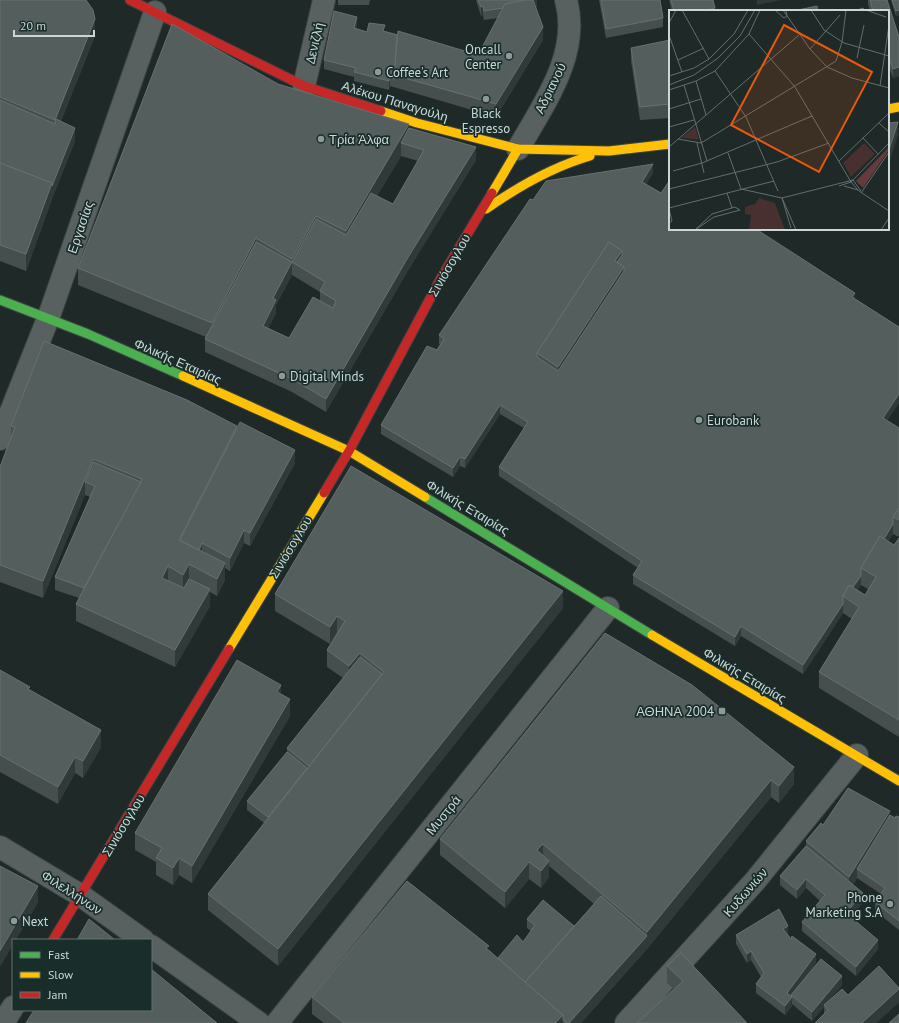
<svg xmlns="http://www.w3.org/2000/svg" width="899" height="1023" viewBox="0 0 899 1023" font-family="'PT Sans',sans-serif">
<rect width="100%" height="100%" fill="#1e2928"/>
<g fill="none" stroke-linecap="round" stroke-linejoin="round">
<g stroke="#3b4443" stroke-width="24">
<g id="street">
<polyline points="304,86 324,0"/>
<path d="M518 149C543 105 581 54 566 0"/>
<polyline points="0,439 49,316 155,12"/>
<polyline points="0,847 80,895 143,940"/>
<polyline points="151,946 259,1023"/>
<polyline points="3,1023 13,1007"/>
<polyline points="277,1023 608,608"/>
<polyline points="626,1023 755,881 857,755"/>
</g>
</g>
<g stroke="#3b4443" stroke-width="11">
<g id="fast">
<polyline points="0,300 88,334 183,376"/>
<polyline points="425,497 652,635"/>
</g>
</g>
<g stroke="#3b4443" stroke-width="11">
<g id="slow">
<polyline points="888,109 899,107"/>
<polyline points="381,111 417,123 518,149 609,151 670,144"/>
<polyline points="492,193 518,149"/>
<path d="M486 209C519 186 552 167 590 156"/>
<polyline points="183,376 349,451 425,497"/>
<polyline points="652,635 899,781"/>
<polyline points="229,649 324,493"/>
</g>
</g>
<g stroke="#3b4443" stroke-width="11">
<g id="jam">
<polyline points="130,0 304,86 381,111"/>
<polyline points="324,493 349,451 441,278 492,193"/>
<polyline points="53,940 229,649"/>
</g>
</g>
<use href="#street" stroke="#58615f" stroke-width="22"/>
<use href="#fast" stroke="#4caf50" stroke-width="9"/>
<use href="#slow" stroke="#ffc107" stroke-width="9"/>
<use href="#jam" stroke="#c62828" stroke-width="9"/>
</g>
<g fill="#464f4e" fill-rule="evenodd">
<polygon points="0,0 95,36 61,121 75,141 52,199 26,271 0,261"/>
<polygon points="338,0 370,0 369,5 338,5"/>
<polygon points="476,0 537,0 537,8 536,8 543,40 496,117 390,86 389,90 354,81 354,77 324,69 324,60 357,26 356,29 367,32 385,31 478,55 498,18 484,20 483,15 481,16"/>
<polygon points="599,0 660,0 663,18 663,27 606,38"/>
<polygon points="669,0 713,0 715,11 672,11"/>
<polygon points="868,0 887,0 899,37 899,76 893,78 888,64 888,11 870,11 868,4"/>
<polygon points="891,0 899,0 899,15 896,16"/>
<polygon points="670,40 670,118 640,120 631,61 631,48"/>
<path d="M278 84 409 128 476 160 407 272 326 412 292 392 205 352V339L206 337 78 285V268ZM401 156 418 161 393 204 377 196ZM292 275 320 292V301L289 338 268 329 276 313V305Z"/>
<path d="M653 173 646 184 661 193 855 299 899 327V403L887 420 899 428V537L893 534 888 541 894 545 899 538V737L819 688V672L852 619 843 613 803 674 741 636 735 646 633 584V575L638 568 499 476V467L524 428 500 414 465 468 460 466 453 477 381 434V425L440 345 439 344V335L533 200ZM861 585 868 589 865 595 857 590Z"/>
<polygon points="11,426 237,429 295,463 250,546 244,543 230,571 225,568 225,580 217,596 210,592 210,606 175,667 76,621 76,604 79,598 55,590 55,577 90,497 85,495 43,598 0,582 0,467 11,436"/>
<polygon points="275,594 563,608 278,966 208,910 208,894 264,823 247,810 247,801 287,752 287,748 343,678 327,667 327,650 338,633 330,644 275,611"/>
<polygon points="605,633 794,784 779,803 771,797 647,949 581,1023 324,1023 312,1014 312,997 489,950 498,958 523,942 531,931 527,928 527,919 574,926 594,904 549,866 549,877 541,888 529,879 505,908 440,855 440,839"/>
<polygon points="0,670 30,690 101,747 83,778 75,773 58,804 0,772"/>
<polygon points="281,694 290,716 192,883 179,875 173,885 156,875 156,862 135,850 135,833"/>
<polygon points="890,815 895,818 899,817 899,930 875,911 875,902 881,894 857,878 853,885 863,902 851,917 878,949 856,976 802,931 802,922 820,901 806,888 797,899 780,885 780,876 806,846 806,841 823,825"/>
<polygon points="736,935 788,935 791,939 816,963 809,973 842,985 828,1001 848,995 899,988 899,1002 876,1023 824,1014 824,1007 812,1021 792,1004 792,1006 785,1015 756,993 756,984 761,977 751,960 747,963 736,944"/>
<polygon points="667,966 747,1023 674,989 667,983"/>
</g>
<g fill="#303a39">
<polygon points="532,0 537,0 537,8 532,9"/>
<polygon points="757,0 781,0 757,5"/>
<polygon points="483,6 483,15 481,16 481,7"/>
<polygon points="715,8 715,11 704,11"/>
<polygon points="899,10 899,15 896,16 896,11"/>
<polygon points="357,17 357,26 354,37 354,28"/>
<polygon points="95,19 95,36 55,137 55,120"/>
<polygon points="543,27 543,40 496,117 496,104"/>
<polygon points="899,67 899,76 893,78 893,69"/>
<polygon points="390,77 390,86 389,90 389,81"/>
<polygon points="898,122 898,135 890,160 888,164 888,151"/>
<polygon points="409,124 409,141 401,143 401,156 346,248 346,231"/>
<polygon points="75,128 75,141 52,199 26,271 26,254 52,183"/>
<polygon points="476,147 476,160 407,272 326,412 326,399 407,259"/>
<polygon points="653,164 653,173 642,191 642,182"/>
<polygon points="316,216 316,233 292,262 292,275 276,305 276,313 263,339 263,326 273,298 292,262 292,259"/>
<polygon points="256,238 256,255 212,340 212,323"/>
<polygon points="622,251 622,264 619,268 615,261"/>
<polygon points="624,267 624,280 558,380 558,367"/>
<polygon points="855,293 855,302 852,297"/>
<polygon points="899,394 899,403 883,427 883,418"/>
<polygon points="500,405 500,414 465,468 465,459"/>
<polygon points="237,426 237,443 184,546 179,540"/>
<polygon points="295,450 295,463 250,546 250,533"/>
<polygon points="460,457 460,466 453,477 453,468"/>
<polygon points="93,459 93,475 85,482 85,495 43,598 43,581"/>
<polygon points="893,524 893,534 868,573 864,570"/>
<polygon points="244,530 244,543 230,571 230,558"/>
<polygon points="202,543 202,556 198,553"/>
<polygon points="225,563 225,580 217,596 217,579"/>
<polygon points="189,564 189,580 183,592 183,575"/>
<polygon points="168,566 168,583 162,578"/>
<polygon points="861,576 861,585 850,601 846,598"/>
<polygon points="210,589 210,606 175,667 175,650"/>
<polygon points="563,591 563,608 278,966 278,949"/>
<polygon points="843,604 843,613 803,674 803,665"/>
<polygon points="337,616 337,633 330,644 330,627"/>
<polygon points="741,626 741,636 735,646 735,637"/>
<polygon points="360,653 360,670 349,683 349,666"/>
<polygon points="281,685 281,702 277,692"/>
<polygon points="290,699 290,716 192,883 192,866"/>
<polygon points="101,730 101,747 83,778 83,761"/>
<polygon points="75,757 75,773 58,804 58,787"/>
<polygon points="794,767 794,784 779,803 779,786"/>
<polygon points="771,780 771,797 647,949 581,1023 569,1023 647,936 647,932"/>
<polygon points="890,811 890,824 857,869 857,878 849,890 849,877"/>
<polygon points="543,844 543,861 537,850"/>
<polygon points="179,858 179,875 173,885 173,868"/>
<polygon points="549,861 549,877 541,888 541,871"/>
<polygon points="529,862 529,879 505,908 505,892"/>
<polygon points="806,879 806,888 797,899 797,890"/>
<polygon points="38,886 38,903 16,940 13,940 13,945 0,967 0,951"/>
<polygon points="863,893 863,902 846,922 846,913"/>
<polygon points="788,926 788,935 783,938 783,929"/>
<polygon points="878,940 878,949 856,976 856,967"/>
<polygon points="751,951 751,960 747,963 747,954"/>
<polygon points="816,954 816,963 792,996 791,995 791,997 787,993"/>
<polygon points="842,976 842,985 824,1006 824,1005 824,1007 812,1021 812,1012"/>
<polygon points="899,989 899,1002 876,1023 862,1023"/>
<polygon points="792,997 792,1006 785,1015 785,1006"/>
<polygon points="563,1015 563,1023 555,1023"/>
</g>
<g fill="#545e5d" stroke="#677170" fill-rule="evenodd">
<polygon points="0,0 86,0 93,10 95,19 55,120 0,97"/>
<polygon points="478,0 525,0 505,4 503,8 484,11 483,6 481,7"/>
<polygon points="525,0 533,0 543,27 496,104 394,75 398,31 478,55 505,4"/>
<polygon points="601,0 660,0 663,18 606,29"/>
<polygon points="671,0 713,0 715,8 704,11 674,11"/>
<polygon points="870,0 887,0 899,37 899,67 893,69 888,54 888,11 873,11"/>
<polygon points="892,0 899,0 899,10 896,11"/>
<polygon points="817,6 818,11 793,11"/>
<polygon points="863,8 865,11 854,11"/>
<polygon points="334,11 357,17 354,28 367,32 369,23 385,25 383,31 397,35 394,79 390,77 389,81 354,72 356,68 324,60"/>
<polygon points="172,24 278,84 409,124 346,231 316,216 292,259 256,238 212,323 78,268"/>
<polygon points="670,40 670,104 640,107 631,48"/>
<polygon points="0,100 55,124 56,119 75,128 52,186 52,183 0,163"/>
<polygon points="898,122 890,147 888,151 888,123"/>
<path d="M409 128 476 147 407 259 326 399 292 379 205 339 256 242 292 262 316 219 346 235 371 193 393 204 424 150 401 143ZM292 262 325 282 320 291 336 301 333 308 313 297 289 338 263 326 276 300 273 298Z"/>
<polygon points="0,163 52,183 26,254 0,245"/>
<path d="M653 164 642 182 661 193 670 180V229H756L855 293 852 297 899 327V394L883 418 899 428V508L893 517V524L884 539 880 536 861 568V576L853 587 849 585 843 596V604L803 665 741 626 735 637 633 575 642 561 499 467 528 422 500 405 465 459 460 457 453 468 381 425 427 346 437 350 444 339 439 335 530 199 533 200 546 181ZM609 242 622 251V255L617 262 624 267V271L558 371 537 357V353Z"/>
<polygon points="609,242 622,251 615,261 624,267 558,367 537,353"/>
<polygon points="44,341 187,400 237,426 179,540 225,563 217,579 189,564 183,575 168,566 162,578 184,588 189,579 210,589 175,650 76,604 142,479 93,459 43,581 0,565 0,467 15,427 11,426"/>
<polygon points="240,422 295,450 250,533 244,530 230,558 202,543 199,550 180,540"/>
<polygon points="93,462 141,482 84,588 55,577 95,486 85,482"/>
<polygon points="351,466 563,591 278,949 208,894 384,672 360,653 349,666 327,650 345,621 337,616 330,627 275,594"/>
<polygon points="899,508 899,520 893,517"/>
<polygon points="880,536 894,545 899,538 899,720 819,672 859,607 843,596 849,585 865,595 876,577 861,568"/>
<polygon points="605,633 692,685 794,767 779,786 771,780 647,932 543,844 537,850 549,861 541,871 529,862 505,892 440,839"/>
<polygon points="360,657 382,674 309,766 287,748"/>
<polygon points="237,660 281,685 277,692 290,699 192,866 179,858 173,868 156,858 162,848 135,833"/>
<polygon points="0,670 30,687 28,689 101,730 83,761 75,757 58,787 0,755"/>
<polygon points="287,752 307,768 268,817 247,801"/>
<polygon points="848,788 890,811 849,877 806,841 821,823 823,825"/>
<polygon points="890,815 895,818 896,816 899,817 899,921 875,902 885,888 857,869"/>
<polygon points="806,846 863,893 846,913 878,940 856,967 802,922 825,895 806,879 797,890 780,876"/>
<polygon points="0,866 38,886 0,951"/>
<polygon points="407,881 489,946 486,948 563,1015 555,1023 344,1023 312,997"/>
<polygon points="601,896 647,936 569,1023 567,1023 563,1020 563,1015 525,982"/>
<polygon points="543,900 574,926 525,982 498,958 517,935 523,942 535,925 527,919"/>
<polygon points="779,909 788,926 783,929 791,939 792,936 816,954 787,993 792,997 785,1006 756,984 764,973 751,951 747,954 736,935"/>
<polygon points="89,919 115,940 77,940"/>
<polygon points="681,953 747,1023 637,1023 683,981 667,966"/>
<polygon points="821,959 842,976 812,1012 791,995"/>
<polygon points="879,966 899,988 899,989 862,1023 815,1023 828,1010 824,1005 842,989 848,995"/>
<polygon points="151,969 217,1023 26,1023 34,1010 151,1010"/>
<polygon points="899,1014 899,1023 889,1023"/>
</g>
<g fill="#8e9a99" stroke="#192e2b" stroke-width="1.5">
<circle cx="509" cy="56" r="4"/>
<circle cx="378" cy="72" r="4"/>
<circle cx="486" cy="99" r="4"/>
<circle cx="321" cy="139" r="4"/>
<circle cx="282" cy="376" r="4"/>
<circle cx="699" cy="420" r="4"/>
<rect x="718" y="707" width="8" height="8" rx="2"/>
<circle cx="890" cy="904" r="4"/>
<circle cx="14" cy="921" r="4"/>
</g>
<g text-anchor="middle" stroke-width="3.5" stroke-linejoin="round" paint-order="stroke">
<g font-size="13" fill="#cbd7d6" stroke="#192e2b">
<text transform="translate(314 43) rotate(-77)" y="5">Δενιζλή</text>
<text transform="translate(550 88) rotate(-64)" y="5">Αδριανού</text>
<text transform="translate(395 101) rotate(17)" y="5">Αλέκου Παναγούλη</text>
<text transform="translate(80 227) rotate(-71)" y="5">Εργασίας</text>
<text transform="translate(449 265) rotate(-60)" y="5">Σινιόσογλου</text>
<text transform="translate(178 361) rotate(24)" y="5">Φιλικής Εταιρίας</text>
<text transform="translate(468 507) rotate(31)" y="5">Φιλικής Εταιρίας</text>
<text transform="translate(290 547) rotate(-59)" y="5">Σινιόσογλου</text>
<text transform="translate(745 675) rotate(31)" y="5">Φιλικής Εταιρίας</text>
<text transform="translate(443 815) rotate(-51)" y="5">Μυστρά</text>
<text transform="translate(123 825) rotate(-59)" y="5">Σινιόσογλου</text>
<text transform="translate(72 892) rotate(33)" y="5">Φιλελλήνων</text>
<text transform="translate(745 892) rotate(-49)" y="5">Κυδωνιών</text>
</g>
<g font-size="13" fill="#cbd7d6" stroke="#192e2b" text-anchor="start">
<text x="501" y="54" text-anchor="end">Oncall<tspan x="501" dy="15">Center</tspan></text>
<text x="386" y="77">Coffee's Art</text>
<text x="486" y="118" text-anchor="middle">Black<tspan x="486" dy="15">Espresso</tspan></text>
<text x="329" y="144">Τρία Άλφα</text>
<text x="290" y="381">Digital Minds</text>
<text x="707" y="425">Eurobank</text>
<text x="714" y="716" text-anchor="end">ΑΘΗΝΑ 2004</text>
<text x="882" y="902" text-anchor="end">Phone<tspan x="882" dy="15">Marketing S.A</tspan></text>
<text x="22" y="926">Next</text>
</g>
</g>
<g transform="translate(669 10)">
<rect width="220" height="220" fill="#1e2928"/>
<path d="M26 117 30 130 14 128 13 127ZM195 133 206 144 182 167 174 153ZM90 188 106 193 116 220H80L82 205 76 204V197L86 194Z" fill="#482f30"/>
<path d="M220 137V140L194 178 187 171Z" fill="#653a3d"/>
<path fill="none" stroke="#636f6e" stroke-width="1" d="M13 0 40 49M106 0 115 8 118 6 117 0M114 0 141 39 158 57 183 68 220 78M142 0 155 20 175 33 220 46M197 0 217 7M0 13 7 0M80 24 126 77 182 172 190 181 220 201M0 25 13 62M141 39 171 5M188 48 195 15M9 50 35 38M46 61 77 107 109 181M0 66 25 58 40 49 65 24 79 0M27 71 37 105M0 75 25 65 49 48 71 26 86 0M15 75 38 151M211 76 220 15M0 80 27 71 46 61 80 24 91 0M0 99 32 89M210 113 220 122M0 117 25 110M194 128 209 144M9 129 32 133 167 51 173 32 177 0M28 133 35 163M0 137 130 25M59 143 72 179M170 151 220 103M4 161 33 153 143 106M184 170 192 181M170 176 182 172 220 133M175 176 189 180M0 179 108 152 160 133M72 179 113 188 184 170M58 183 63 198M192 183 220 142M113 188 127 220M113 188 122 218M0 198 105 171M0 199 3 211 0 213M26 220 43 204 66 197 71 200 45 207 26 220M212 220 220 208"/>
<path fill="#e8590c" fill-opacity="0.15" stroke="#e8590c" stroke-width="2" d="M115 15 203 62 150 162 62 115Z"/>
<rect width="220" height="220" fill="none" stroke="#cbd7d6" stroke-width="2"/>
</g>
<rect x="12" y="939" width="140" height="72" fill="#192e2b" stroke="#60726f"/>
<rect x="20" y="952" width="20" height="6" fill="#4caf50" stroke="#60726f"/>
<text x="48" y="959" font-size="12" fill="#cbd7d6">Fast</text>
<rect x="20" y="972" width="20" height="6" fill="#ffc107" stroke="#60726f"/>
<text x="48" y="979" font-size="12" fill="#cbd7d6">Slow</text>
<rect x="20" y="992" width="20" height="6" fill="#c62828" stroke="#60726f"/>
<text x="48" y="999" font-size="12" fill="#cbd7d6">Jam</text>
<path d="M14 30v6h80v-6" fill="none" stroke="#cbd7d6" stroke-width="2"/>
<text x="20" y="30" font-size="12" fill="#cbd7d6" stroke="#192e2b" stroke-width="3" paint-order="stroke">20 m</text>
</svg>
